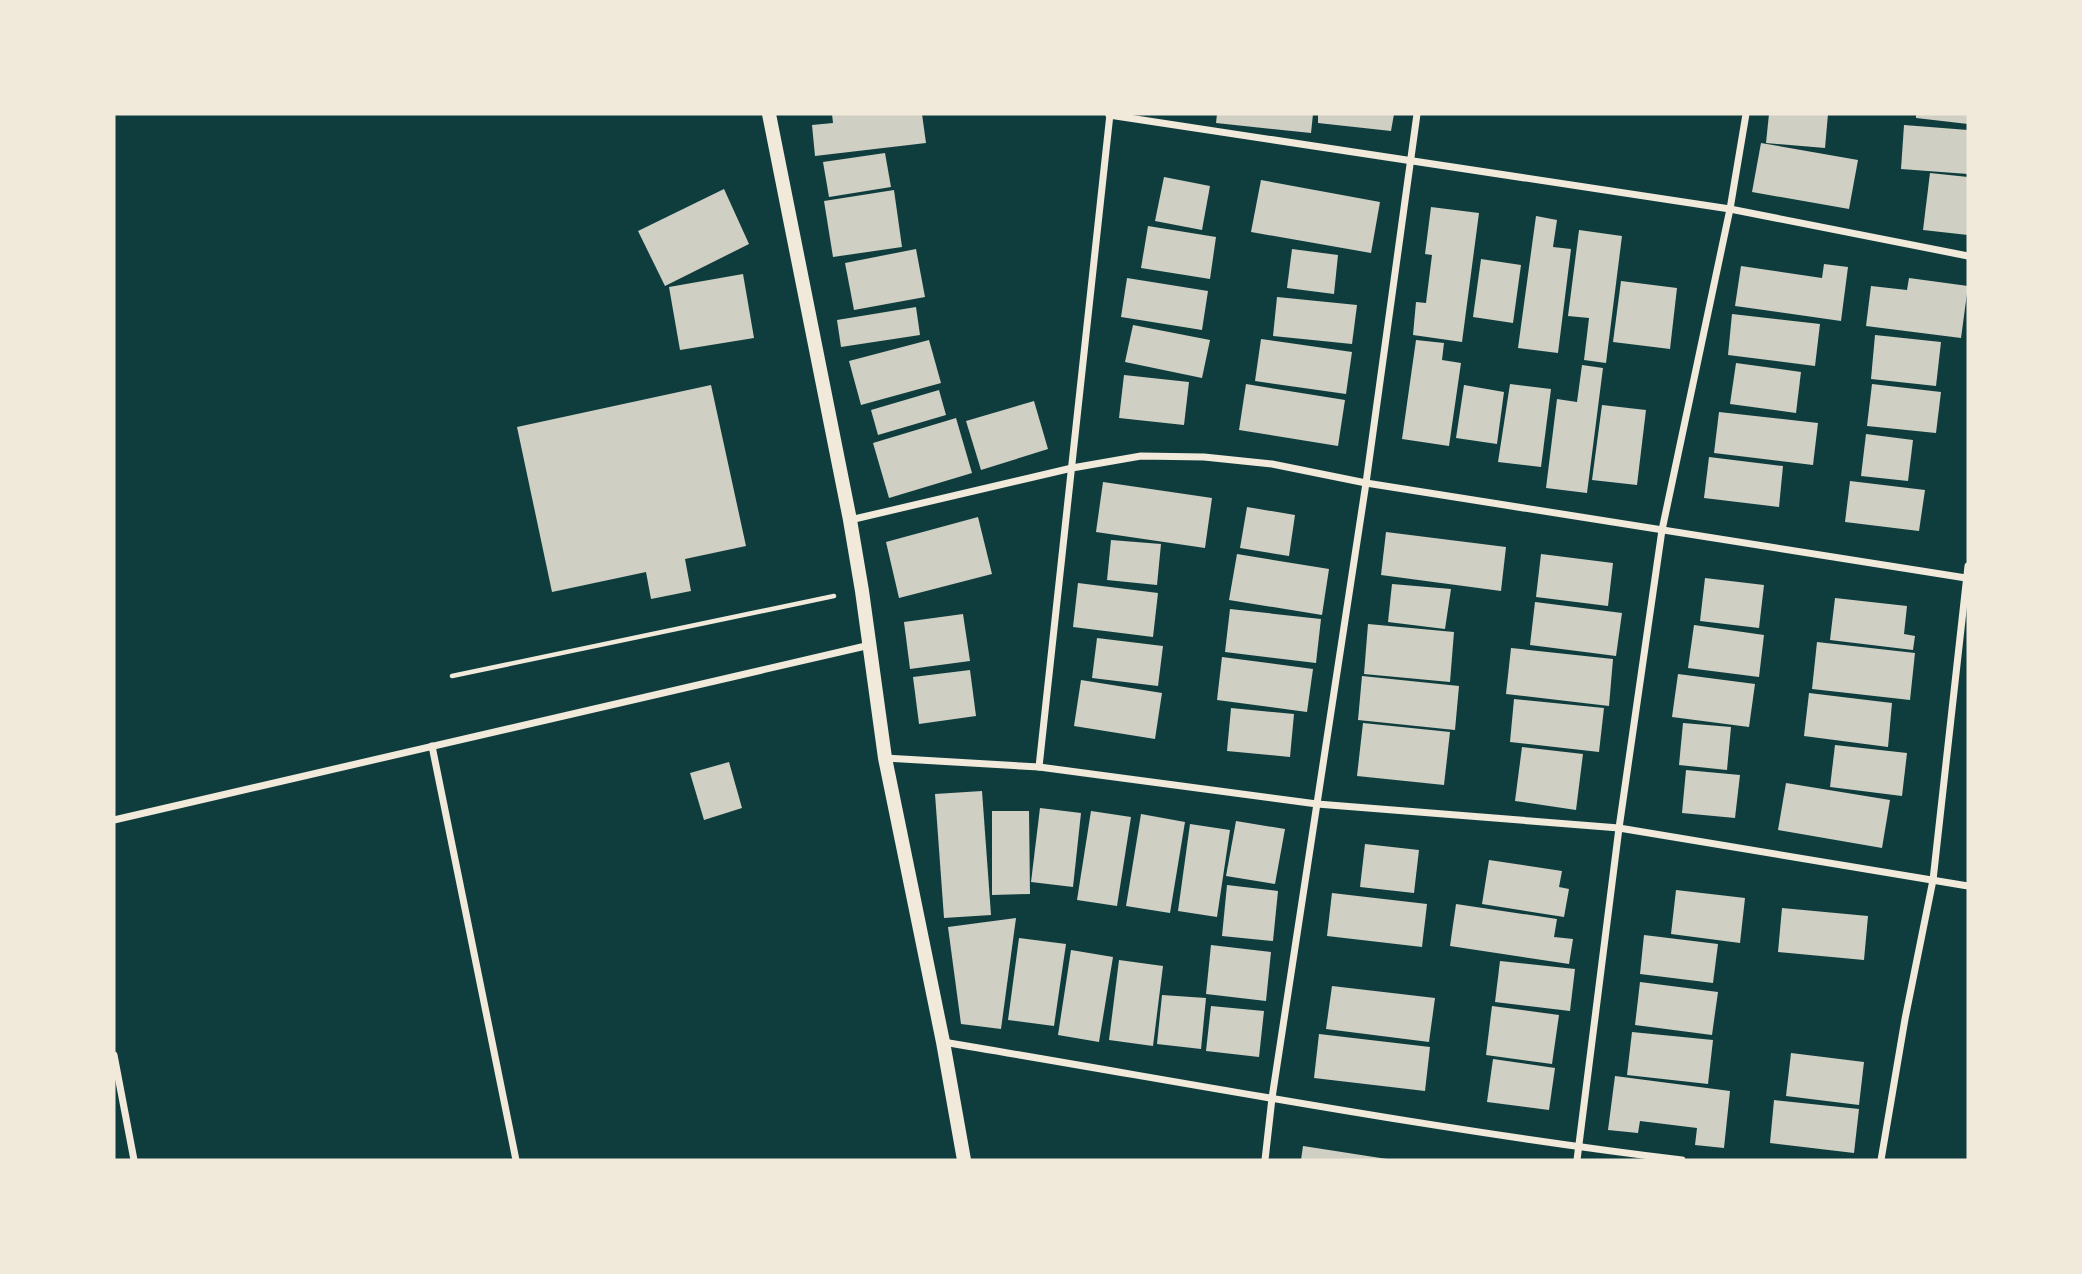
<svg xmlns="http://www.w3.org/2000/svg" width="2082" height="1274" viewBox="0 0 2082 1274" font-family="'Fira Sans Condensed',sans-serif">
<rect width="100%" height="100%" fill="#0f3d3e"/>
<g fill="#cfcfc3">
<polygon points="832,114 922,114 926,143 815,156 812,125 833,123"/>
<polygon points="1217,114 1313,114 1311,133 1216,123"/>
<polygon points="1318,114 1394,114 1391,131 1318,123"/>
<polygon points="1769,114 1828,114 1825,148 1766,143"/>
<polygon points="1916,114 1968,114 1968,124 1916,118"/>
<polygon points="1904,125 1968,130 1968,174 1901,169"/>
<polygon points="1761,143 1858,160 1849,209 1752,192"/>
<polygon points="885,153 891,187 829,197 823,162"/>
<polygon points="1930,173 1968,177 1968,235 1923,230"/>
<polygon points="1164,177 1210,186 1202,230 1155,221"/>
<polygon points="1261,180 1380,202 1371,253 1251,232"/>
<polygon points="724,189 749,244 665,286 638,231"/>
<polygon points="894,190 902,247 833,257 824,201"/>
<polygon points="1431,207 1479,213 1462,342 1413,335 1416,302 1426,303 1432,255 1425,254"/>
<polygon points="1536,216 1557,220 1553,247 1571,249 1558,353 1518,348"/>
<polygon points="1148,226 1216,237 1210,279 1141,268"/>
<polygon points="1579,230 1622,236 1606,363 1584,360 1589,318 1568,316"/>
<polygon points="916,249 925,297 854,310 845,263"/>
<polygon points="1292,249 1338,255 1334,294 1287,288"/>
<polygon points="1481,259 1521,265 1513,323 1473,317"/>
<polygon points="1824,264 1848,267 1841,321 1735,306 1741,266 1822,278"/>
<polygon points="743,274 754,338 680,350 669,287"/>
<polygon points="1127,278 1208,291 1202,330 1121,317"/>
<polygon points="1909,278 1968,286 1961,338 1866,326 1871,286 1907,290"/>
<polygon points="1621,281 1677,288 1670,349 1613,342"/>
<polygon points="1277,297 1357,305 1352,344 1273,336"/>
<polygon points="916,307 920,335 841,347 837,320"/>
<polygon points="1732,314 1820,324 1815,366 1728,355"/>
<polygon points="1133,325 1210,340 1202,378 1125,362"/>
<polygon points="1875,335 1941,342 1936,386 1871,379"/>
<polygon points="1261,339 1352,352 1346,394 1255,381"/>
<polygon points="929,340 941,383 861,405 849,361"/>
<polygon points="1416,340 1444,343 1442,360 1461,363 1449,446 1402,439"/>
<polygon points="1736,363 1801,372 1796,413 1730,404"/>
<polygon points="1582,365 1603,368 1587,493 1546,488 1557,399 1577,402"/>
<polygon points="1124,375 1189,382 1184,425 1119,418"/>
<polygon points="1246,384 1345,400 1338,446 1239,430"/>
<polygon points="1510,384 1551,389 1541,467 1498,462"/>
<polygon points="1872,384 1941,392 1936,433 1867,426"/>
<polygon points="711,385 746,546 685,559 691,591 651,599 646,572 552,592 517,427"/>
<polygon points="1464,385 1504,392 1497,444 1456,438"/>
<polygon points="939,390 946,415 878,435 871,410"/>
<polygon points="1034,401 1048,449 981,470 966,421"/>
<polygon points="1602,405 1646,410 1637,485 1592,480"/>
<polygon points="1719,412 1818,423 1813,465 1714,453"/>
<polygon points="956,418 972,473 889,498 873,443"/>
<polygon points="1866,434 1913,440 1908,481 1861,476"/>
<polygon points="1709,457 1783,466 1779,507 1704,498"/>
<polygon points="1850,481 1925,490 1919,531 1845,522"/>
<polygon points="1103,482 1212,498 1205,548 1096,532"/>
<polygon points="1247,507 1295,515 1289,556 1240,548"/>
<polygon points="978,517 992,574 899,598 886,542"/>
<polygon points="1386,532 1506,547 1501,591 1381,575"/>
<polygon points="1111,540 1161,544 1157,585 1107,580"/>
<polygon points="1237,554 1329,569 1322,615 1229,600"/>
<polygon points="1541,554 1613,563 1608,606 1536,597"/>
<polygon points="1705,578 1764,585 1759,628 1700,621"/>
<polygon points="1078,583 1158,593 1153,637 1073,627"/>
<polygon points="1392,584 1451,589 1445,629 1388,622"/>
<polygon points="1835,598 1907,606 1904,634 1915,636 1913,650 1830,640"/>
<polygon points="1535,602 1622,613 1616,656 1530,645"/>
<polygon points="1230,609 1321,619 1316,663 1225,652"/>
<polygon points="963,614 970,661 910,669 904,622"/>
<polygon points="1368,624 1454,632 1450,682 1364,674"/>
<polygon points="1694,625 1764,635 1759,677 1688,668"/>
<polygon points="1097,638 1163,646 1158,686 1092,678"/>
<polygon points="1817,642 1915,653 1910,700 1812,689"/>
<polygon points="1511,648 1613,659 1609,706 1506,694"/>
<polygon points="1222,657 1313,669 1307,712 1217,700"/>
<polygon points="970,670 976,716 919,724 913,677"/>
<polygon points="1678,674 1755,684 1749,727 1672,717"/>
<polygon points="1362,676 1459,686 1455,730 1358,720"/>
<polygon points="1081,680 1162,693 1155,739 1074,726"/>
<polygon points="1809,693 1892,703 1888,747 1804,736"/>
<polygon points="1514,699 1604,708 1599,752 1510,742"/>
<polygon points="1231,708 1294,714 1290,757 1227,751"/>
<polygon points="1363,723 1450,732 1444,785 1357,776"/>
<polygon points="1683,723 1731,727 1727,770 1679,765"/>
<polygon points="1835,745 1907,753 1902,796 1830,787"/>
<polygon points="1522,747 1583,754 1576,810 1515,801"/>
<polygon points="729,762 742,808 704,820 690,773"/>
<polygon points="1686,770 1740,775 1735,818 1682,813"/>
<polygon points="1786,783 1890,800 1882,848 1778,830"/>
<polygon points="982,791 991,915 944,918 935,794"/>
<polygon points="1040,808 1081,813 1073,887 1031,882"/>
<polygon points="992,811 1029,811 1030,894 992,895"/>
<polygon points="1091,811 1131,817 1117,906 1077,900"/>
<polygon points="1141,814 1185,822 1170,913 1126,906"/>
<polygon points="1236,821 1285,829 1275,884 1226,876"/>
<polygon points="1190,824 1230,830 1217,917 1178,911"/>
<polygon points="1365,844 1419,850 1414,893 1360,887"/>
<polygon points="1489,860 1562,871 1559,887 1569,889 1564,917 1482,904"/>
<polygon points="1227,885 1278,891 1273,941 1222,936"/>
<polygon points="1676,890 1745,898 1740,943 1671,934"/>
<polygon points="1332,893 1427,904 1422,947 1327,936"/>
<polygon points="1456,904 1557,919 1554,937 1573,939 1569,964 1450,946"/>
<polygon points="1782,908 1868,916 1864,960 1778,952"/>
<polygon points="1016,918 1001,1029 961,1024 948,927"/>
<polygon points="1644,935 1718,944 1713,983 1640,974"/>
<polygon points="1019,938 1066,944 1054,1026 1008,1020"/>
<polygon points="1211,945 1271,952 1266,1001 1206,994"/>
<polygon points="1071,950 1113,957 1099,1042 1058,1035"/>
<polygon points="1119,960 1163,966 1153,1046 1109,1040"/>
<polygon points="1500,961 1575,969 1570,1011 1495,1002"/>
<polygon points="1640,982 1718,992 1712,1035 1635,1025"/>
<polygon points="1332,986 1435,998 1429,1042 1326,1029"/>
<polygon points="1162,995 1206,998 1201,1049 1157,1044"/>
<polygon points="1211,1006 1264,1011 1259,1057 1206,1051"/>
<polygon points="1492,1006 1559,1015 1552,1064 1486,1055"/>
<polygon points="1632,1032 1713,1040 1708,1084 1627,1075"/>
<polygon points="1319,1034 1430,1047 1425,1091 1314,1078"/>
<polygon points="1791,1053 1864,1062 1859,1105 1786,1096"/>
<polygon points="1493,1059 1555,1068 1549,1110 1487,1102"/>
<polygon points="1615,1076 1730,1091 1724,1148 1695,1145 1697,1128 1640,1121 1638,1133 1608,1130"/>
<polygon points="1774,1100 1859,1109 1854,1153 1770,1143"/>
<polygon points="1303,1146 1387,1159 1386,1160 1301,1160"/>
</g>
<g fill="none" stroke-linecap="round" stroke-linejoin="round">
<polyline stroke="#f1e9da" stroke-width="4.5" points="452,676 834,596"/>
<g stroke="#f1e9da" stroke-width="7">
<polyline points="1109,115 1730,209 1968,256"/>
<polyline points="850,520 1072,468 1141,456 1204,457 1272,464 1366,483 1966,578"/>
<polyline points="432,746 516,1160"/>
<polyline points="885,758 1039,767 1317,804 1619,828 1968,886"/>
<polyline points="1039,767 1110,114"/>
<polyline points="114,820 870,645"/>
<path d="M943 1042C1189 1083 1434 1130 1682 1160"/>
<polyline points="114,1055 134,1160"/>
<polyline points="1265,1160 1272,1098 1366,483 1417,114"/>
<polyline points="1577,1160 1619,828 1662,530 1730,209 1746,114"/>
<polyline points="1881,1160 1905,1019 1933,880 1968,566"/>
</g>
<polyline stroke="#f1e9da" stroke-width="14" points="769,114 850,520 862,591 885,758 943,1042 964,1160"/>
</g>
<rect width="2082" height="1274" fill="none" stroke="#f1e9da" stroke-width="231"/>
</svg>
